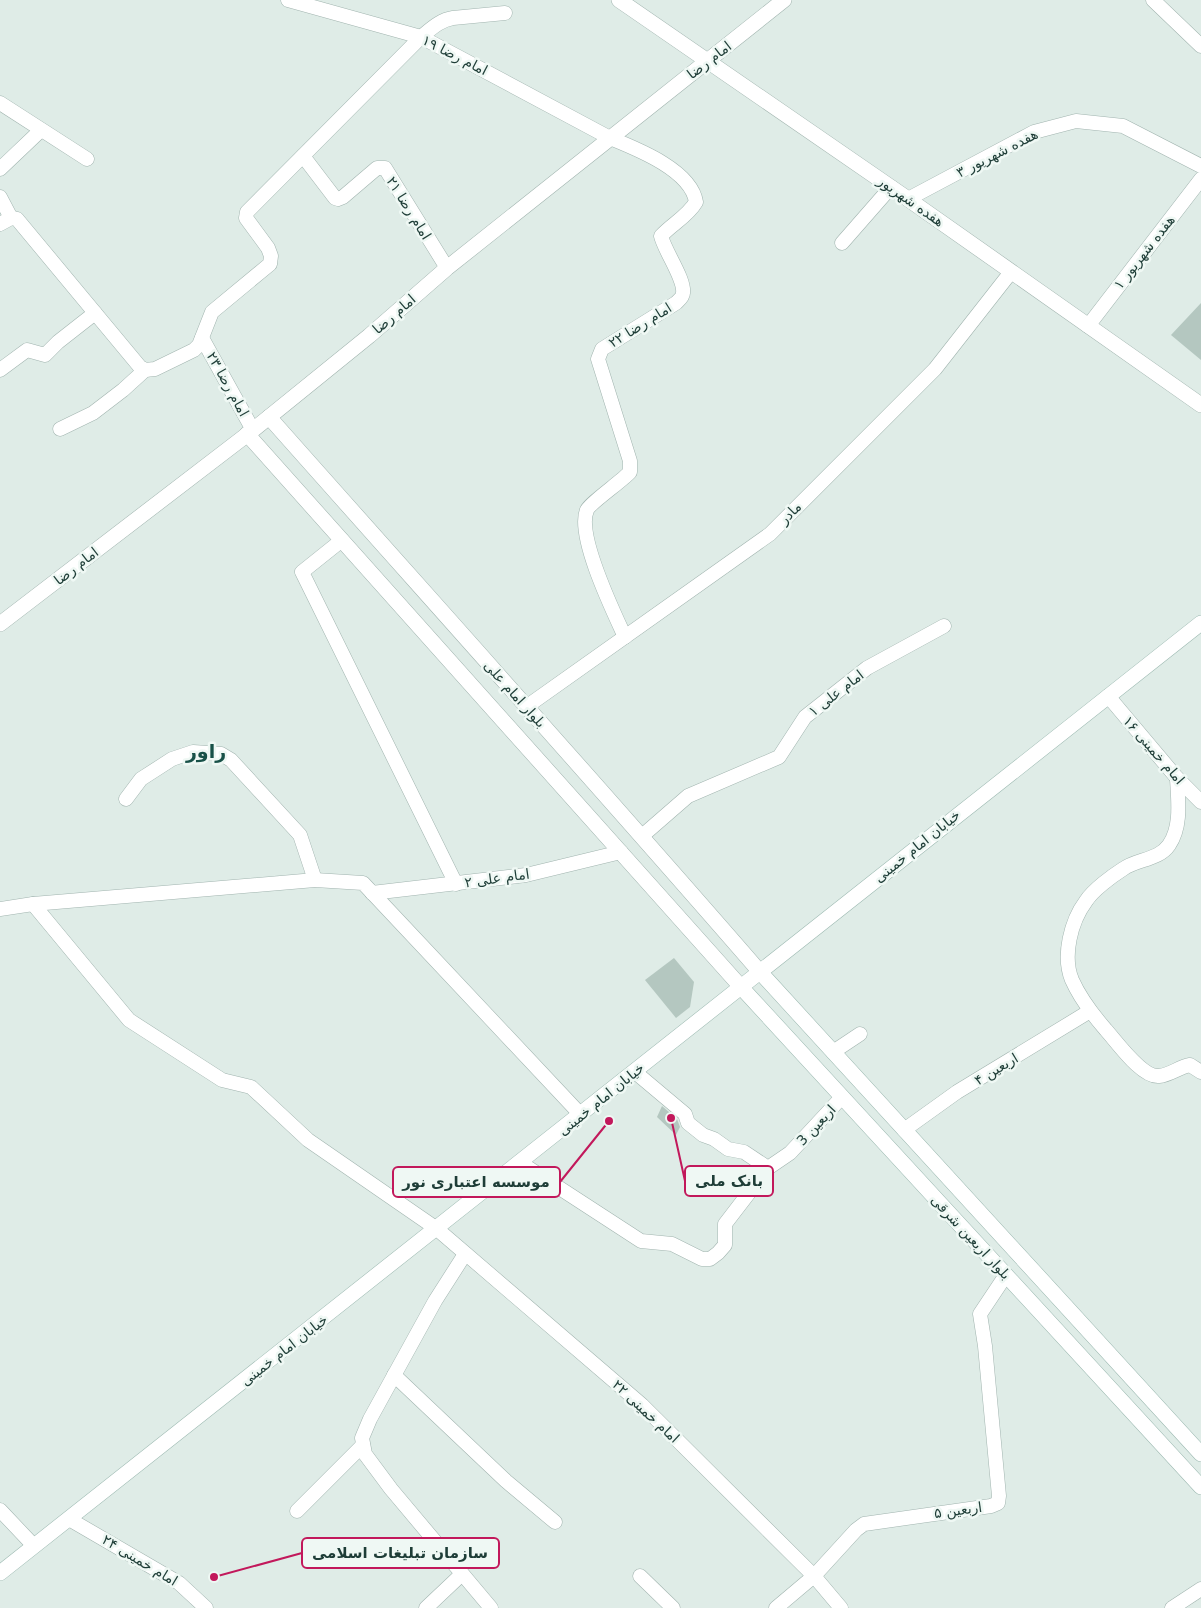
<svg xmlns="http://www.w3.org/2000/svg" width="1201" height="1608" viewBox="0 0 1201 1608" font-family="'DejaVu Sans','Noto Naskh Arabic',sans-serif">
<rect width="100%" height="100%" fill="#dfece7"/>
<g fill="#b4c7c0">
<polygon points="1201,303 1201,360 1171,335"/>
<polygon points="674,958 694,982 690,1007 676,1018 645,980"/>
<polygon points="662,1106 677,1119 680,1127 676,1135 657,1117"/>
</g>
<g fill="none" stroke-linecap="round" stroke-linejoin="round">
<g stroke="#a1b4af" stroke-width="15">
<g id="minor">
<path d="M288 0 421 37 610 138C637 149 691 170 696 202 688 216 672 224 661 236 665 252 685 279 683 293 683 297 679 300 676 303L602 349 598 359 630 461V472C622 481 590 503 587 510 576 535 613 611 625 637"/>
<polyline points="1153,0 1201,46"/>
<polyline points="0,103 87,159"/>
<polyline points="303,156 335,198 338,199 343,197 377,168 385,168 447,268"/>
<polyline points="0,169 41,130"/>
<polyline points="0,197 11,218"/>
<polyline points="908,199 1034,132 1076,121 1123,126 1201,166"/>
<path d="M0 224 11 218 17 219 140 367 145 370 155 369 194 350 199 345 212 312 270 264 271 256 268 248 246 218 247 212 421 37C431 29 440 20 453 18L505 13"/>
<polyline points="842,243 891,187"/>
<polyline points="1088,326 1201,179"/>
<polyline points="202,338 253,430"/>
<polyline points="0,370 27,350 45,355 58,342 95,313"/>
<polyline points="60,429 93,413 123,390 145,370"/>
<polyline points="342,540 302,572 456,884"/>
<polyline points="1108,696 1177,778 1201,802"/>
<polyline points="526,707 770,534 935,369 1011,272"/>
<path d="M1177 778C1178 800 1182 826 1169 845 1159 860 1137 859 1123 869 1112 876 1093 890 1086 901 1071 921 1062 956 1072 980 1080 998 1093 1015 1106 1030 1117 1042 1142 1078 1159 1076 1170 1075 1179 1067 1190 1065L1201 1072"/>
<polyline points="126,799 141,779 172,759 193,752 221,754 231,760 300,835 315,880"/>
<polyline points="642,836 688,796 779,757 805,717 867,668 944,626"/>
<polyline points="372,893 526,875 621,852"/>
<polyline points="33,904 129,1020 222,1080 251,1087 308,1140 437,1229 642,1405 814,1576 841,1608"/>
<polyline points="0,909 33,904 315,880 363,883 581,1115"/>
<polyline points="833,1052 860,1034"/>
<polyline points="635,1072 685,1114 688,1123 703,1135 714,1139 728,1149 744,1152 768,1168 790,1153 842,1097"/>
<polyline points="904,1130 957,1092 1090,1011"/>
<polyline points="521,1163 641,1241 672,1244 702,1259 710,1259 718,1253 725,1245 725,1224 768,1168"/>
<polyline points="465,1254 435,1301 370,1419 362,1438 365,1454 391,1489 491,1608"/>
<polyline points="394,1375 506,1481 555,1522"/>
<polyline points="0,1510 34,1546"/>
<polyline points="297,1511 363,1445"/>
<polyline points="69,1519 179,1583 206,1608"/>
<polyline points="640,1576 673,1608"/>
<polyline points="426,1608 462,1574"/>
<polyline points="776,1608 814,1576 856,1530 864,1524 991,1506 998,1503 999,1496 985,1346 980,1314 1006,1275"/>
<polyline points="1172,1608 1201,1589"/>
</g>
</g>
<g stroke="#a1b4af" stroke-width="16">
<g id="tertiary">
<polyline points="619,0 908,199 1201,405"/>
<path d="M269 417C433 602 598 785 760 972"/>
<polyline points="247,434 741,987"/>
<polyline points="0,624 253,430 369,336 447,268 784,0"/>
</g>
</g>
<g stroke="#9cb9b1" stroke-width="16">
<g id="secondary">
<polyline points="760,972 1201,1454"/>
<polyline points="741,987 1201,1487"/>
<path d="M0 1573C402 1259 799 938 1201 623"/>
</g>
</g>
<use href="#minor" stroke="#fff" stroke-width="14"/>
<use href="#tertiary" stroke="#fff" stroke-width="15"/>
<use href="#secondary" stroke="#fff" stroke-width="15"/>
</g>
<g text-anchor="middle" stroke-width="5" stroke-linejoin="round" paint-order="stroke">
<g font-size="14" fill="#1e3d37" stroke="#eff8f4">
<text transform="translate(455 55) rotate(27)" y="5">امام رضا ۱۹</text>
<text transform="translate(709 60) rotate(-38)" y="5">امام رضا</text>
<text transform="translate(997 153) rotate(-27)" y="5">هفده شهریور ۳</text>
<text transform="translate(911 201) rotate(35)" y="5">هفده شهریور</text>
<text transform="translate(409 208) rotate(58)" y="5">امام رضا ۲۱</text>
<text transform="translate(1144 252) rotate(-52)" y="5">هفده شهریور ۱</text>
<text transform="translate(394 314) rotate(-41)" y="5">امام رضا</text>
<text transform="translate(640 325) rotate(-32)" y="5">امام رضا ۲۲</text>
<text transform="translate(228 384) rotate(61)" y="5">امام رضا ۲۳</text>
<text transform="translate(790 513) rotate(-45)" y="5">مادر</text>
<text transform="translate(76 566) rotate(-38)" y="5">امام رضا</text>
<text transform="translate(836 693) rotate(-38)" y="5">امام علی ۱</text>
<text transform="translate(515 694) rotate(48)" y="5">بلوار امام علی</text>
<text transform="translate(1154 750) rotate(49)" y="5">امام خمینی ۱۶</text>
<text transform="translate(917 846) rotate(-39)" y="5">خیابان امام خمینی</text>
<text transform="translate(497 878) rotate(-8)" y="5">امام علی ۲</text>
<text transform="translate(996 1069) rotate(-31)" y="5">اربعین ۴</text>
<text transform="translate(601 1099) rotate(-39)" y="5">خیابان امام خمینی</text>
<text transform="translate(816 1125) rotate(-47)" y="5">اربعین 3</text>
<text transform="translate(971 1237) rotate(47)" y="5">بلوار اربعین شرقی</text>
<text transform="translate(284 1350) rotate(-38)" y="5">خیابان امام خمینی</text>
<text transform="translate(646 1411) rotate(43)" y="5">امام خمینی ۲۲</text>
<text transform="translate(958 1510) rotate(-8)" y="5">اربعین ۵</text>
<text transform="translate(140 1560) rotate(31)" y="5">امام خمینی ۲۴</text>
</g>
<g font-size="19" font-weight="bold" fill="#185148" stroke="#eff8f4">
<text x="206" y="758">راور</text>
</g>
</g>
<path fill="none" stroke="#c2185b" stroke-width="2" d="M671 1118L685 1181M609 1121L560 1182M214 1577L302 1553"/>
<g fill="#c2185b" stroke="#eff8f4" stroke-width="2">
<circle cx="671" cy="1118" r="5"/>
<circle cx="609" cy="1121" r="5"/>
<circle cx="214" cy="1577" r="5"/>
</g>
<g fill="#eff8f4" stroke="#c2185b" stroke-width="2">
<rect x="685" y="1166" width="88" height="30" rx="5"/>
<rect x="393" y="1167" width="167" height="30" rx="5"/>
<rect x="302" y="1538" width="197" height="30" rx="5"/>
</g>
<g font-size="15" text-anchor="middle" font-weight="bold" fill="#1e3d37">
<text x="729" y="1186">بانک ملی</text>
<text x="476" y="1187">موسسه اعتباری نور</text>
<text x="400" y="1558">سازمان تبلیغات اسلامی</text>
</g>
</svg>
